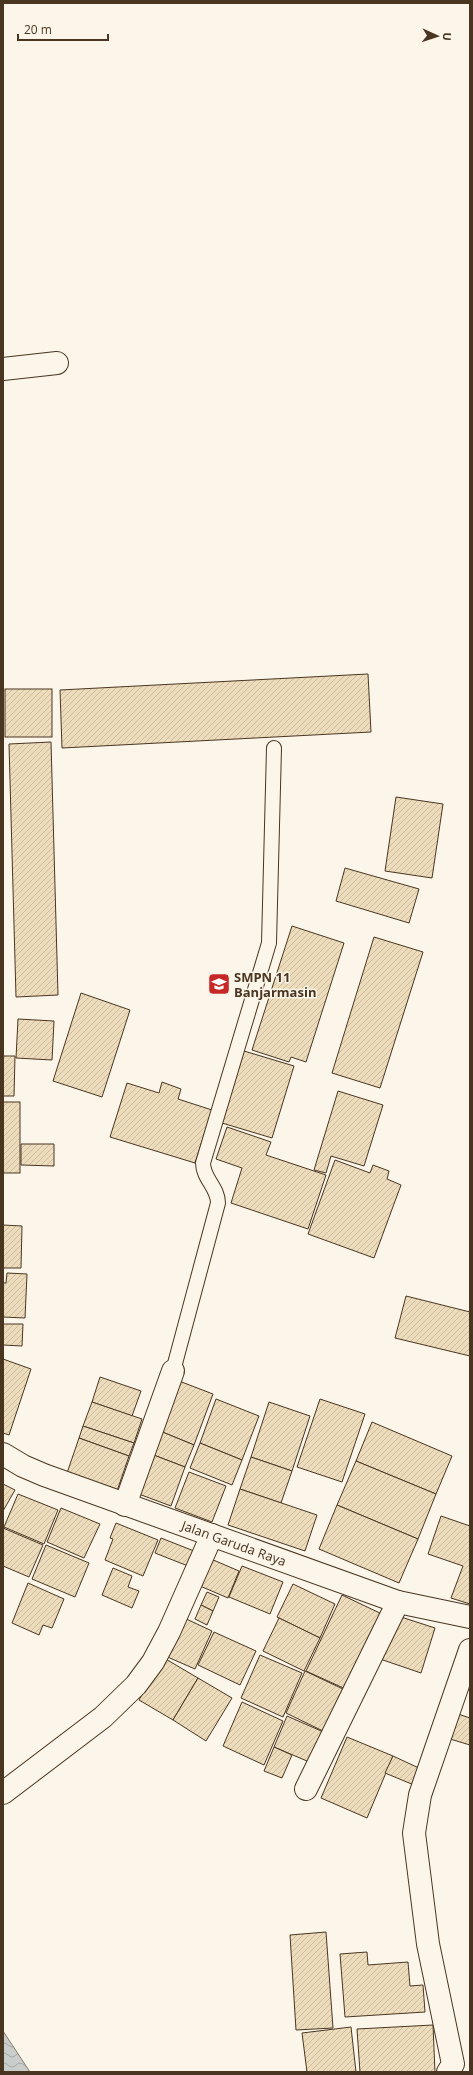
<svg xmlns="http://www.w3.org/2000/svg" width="473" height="2075" viewBox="0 0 473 2075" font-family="'Open Sans',sans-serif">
<defs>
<pattern id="water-waves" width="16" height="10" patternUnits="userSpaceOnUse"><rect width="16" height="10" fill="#c9cecd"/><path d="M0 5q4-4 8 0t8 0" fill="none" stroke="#a5a8a6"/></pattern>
<pattern id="building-hatch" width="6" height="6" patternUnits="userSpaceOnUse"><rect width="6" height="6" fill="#ecdcbc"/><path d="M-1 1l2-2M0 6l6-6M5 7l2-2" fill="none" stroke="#ccbda1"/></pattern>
</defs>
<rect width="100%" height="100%" fill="#fbf6e9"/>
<polygon fill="url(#water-waves)" stroke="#887966" points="3,2031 30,2072 3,2072"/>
<g fill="url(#building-hatch)" stroke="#4a3520">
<polygon points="368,674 371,732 62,748 60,690"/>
<rect x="5" y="689" width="47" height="48"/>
<polygon points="51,742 58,995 16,997 9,744"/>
<polygon points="396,797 443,804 432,878 385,871"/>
<polygon points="345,868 419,889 409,923 336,901"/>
<polygon points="292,926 344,943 306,1062 291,1057 289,1062 252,1050"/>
<polygon points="374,937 423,952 380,1088 332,1073"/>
<polygon points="81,993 130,1010 102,1097 53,1081"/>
<polygon points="18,1019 54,1021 52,1060 16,1058"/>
<polygon points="244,1051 294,1066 272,1138 222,1123"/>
<polygon points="3,1056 15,1056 14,1096 3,1096"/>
<polygon points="162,1082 181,1089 178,1099 212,1110 195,1163 110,1137 127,1083 159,1093"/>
<polygon points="338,1091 383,1105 364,1166 331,1156 326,1173 314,1170"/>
<rect x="3" y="1102" width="17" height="71"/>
<polygon points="227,1127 271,1142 266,1155 326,1175 308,1229 231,1203 242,1168 216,1159"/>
<polygon points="21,1144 54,1144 54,1166 21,1165"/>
<polygon points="335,1160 370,1173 373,1165 389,1171 387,1179 401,1185 374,1258 308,1234"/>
<polygon points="3,1225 22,1226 21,1268 3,1268"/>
<polygon points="7,1273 27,1274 25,1318 3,1317 3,1283 6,1283"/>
<polygon points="406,1296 470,1312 470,1356 395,1338"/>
<polygon points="3,1324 23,1324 22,1346 3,1345"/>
<polygon points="3,1359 31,1369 9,1435 3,1433"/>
<polygon points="100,1377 141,1391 132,1416 92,1402"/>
<polygon points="179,1381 213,1394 194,1445 160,1431"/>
<polygon points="216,1399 259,1416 242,1460 200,1443"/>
<polygon points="320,1399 365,1414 342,1482 297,1467"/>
<polygon points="92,1402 142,1419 134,1443 83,1426"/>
<polygon points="269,1402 310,1416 292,1471 251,1457"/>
<polygon points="372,1422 452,1456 436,1494 356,1461"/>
<polygon points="83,1426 134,1443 129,1456 79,1438"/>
<polygon points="160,1431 194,1445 185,1467 151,1454"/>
<polygon points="79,1438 129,1456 116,1494 66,1476"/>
<polygon points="200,1443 242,1460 232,1485 190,1468"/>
<polygon points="151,1454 185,1467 171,1506 136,1493"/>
<polygon points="251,1457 292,1471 281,1503 240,1489"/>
<polygon points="356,1461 436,1494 418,1539 337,1505"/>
<polygon points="189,1472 226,1486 212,1522 175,1508"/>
<polygon points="3,1484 15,1490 3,1511"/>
<polygon points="240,1489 317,1515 305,1551 228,1525"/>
<polygon points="18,1494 58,1510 44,1544 4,1527"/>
<polygon points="337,1505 418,1539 399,1583 319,1549"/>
<polygon points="61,1508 100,1524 84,1558 47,1542"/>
<polygon points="441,1516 470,1526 470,1604 451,1598 463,1566 428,1554"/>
<polygon points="116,1523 158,1540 143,1576 105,1560 113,1539 110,1538"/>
<polygon points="3,1528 43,1545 29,1577 3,1566"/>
<polygon points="161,1538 194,1551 188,1566 155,1553"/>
<polygon points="46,1545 89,1563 75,1597 32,1579"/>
<polygon points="204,1556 239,1571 228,1598 193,1583"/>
<polygon points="242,1566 283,1582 270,1614 229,1597"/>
<polygon points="113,1568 132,1576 128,1587 139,1591 132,1608 102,1595"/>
<polygon points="28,1583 64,1599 52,1628 43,1625 39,1635 12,1623"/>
<polygon points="293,1584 335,1604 320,1638 277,1617"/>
<polygon points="207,1592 219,1597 213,1611 201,1605"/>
<polygon points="342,1595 386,1616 350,1691 306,1671"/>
<polygon points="201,1605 213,1611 207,1625 195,1619"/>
<polygon points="180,1616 212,1631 195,1669 163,1655"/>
<polygon points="398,1616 435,1628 421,1673 380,1659"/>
<polygon points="279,1618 320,1638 304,1671 263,1651"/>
<polygon points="214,1632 256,1651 240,1685 198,1665"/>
<polygon points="260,1655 302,1673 283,1717 241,1698"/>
<polygon points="164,1658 198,1678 173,1720 139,1700"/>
<polygon points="305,1671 343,1689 323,1731 286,1713"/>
<polygon points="198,1678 232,1698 206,1741 173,1720"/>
<polygon points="242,1702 283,1721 264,1765 223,1746"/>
<polygon points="458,1714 470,1718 470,1745 450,1739"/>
<polygon points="287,1716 328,1734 314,1764 274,1747"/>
<polygon points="347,1737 393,1756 367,1818 321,1798"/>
<polygon points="274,1747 292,1755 282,1778 264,1771"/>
<polygon points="393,1756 421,1769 414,1785 385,1773"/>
<polygon points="326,1932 333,2028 296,2030 290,1935"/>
<polygon points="367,1952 368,1965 408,1962 410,1986 423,1985 425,2012 345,2017 340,1954"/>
<polygon points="433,2025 435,2072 360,2072 357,2029"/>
<polygon points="351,2027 356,2072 307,2072 302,2033"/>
</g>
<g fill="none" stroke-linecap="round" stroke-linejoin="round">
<g stroke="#4a3520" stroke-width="16">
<path id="lane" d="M173 1371 218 1203C218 1187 203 1179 203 1163L269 943 274 748"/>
</g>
<g stroke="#4a3520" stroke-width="24">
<g id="street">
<polyline points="3,369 57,363"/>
<polyline points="125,1505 173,1371"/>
<polyline points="306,1789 398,1602"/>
<polyline points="3,1793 103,1717 136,1685 153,1662 169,1632 212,1535"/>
<polyline points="448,2072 453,2064 428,1944 414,1833 420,1795 470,1650"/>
</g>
</g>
<g stroke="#4a3520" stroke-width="24">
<g id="secondary">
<path id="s1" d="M3 1454 23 1466 44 1475 398 1602 470 1617"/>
</g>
</g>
<use href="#lane" stroke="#fbf6e9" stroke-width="14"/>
<use href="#street" stroke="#fbf6e9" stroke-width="22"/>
<use href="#secondary" stroke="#fbf6e9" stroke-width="22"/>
</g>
<defs>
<g id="school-square" transform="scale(1.15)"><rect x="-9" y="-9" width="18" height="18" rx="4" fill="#c62828" stroke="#fbf6e9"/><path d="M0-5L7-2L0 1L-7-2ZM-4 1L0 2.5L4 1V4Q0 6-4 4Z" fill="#fff"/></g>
</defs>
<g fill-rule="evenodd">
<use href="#school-square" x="219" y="984"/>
</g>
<g text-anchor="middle" stroke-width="3" stroke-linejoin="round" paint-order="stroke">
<g font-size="13" font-weight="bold" fill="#4a3520" stroke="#fbf6e9" text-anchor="start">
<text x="234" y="982">SMPN 11<tspan x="234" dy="15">Banjarmasin</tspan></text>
</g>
<g font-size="13" fill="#4a3520" stroke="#fbf6e9">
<text dy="5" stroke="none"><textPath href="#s1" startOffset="248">Jalan Garuda Raya</textPath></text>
</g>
</g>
<rect width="473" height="2075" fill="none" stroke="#4a3520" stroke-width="8"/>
<g transform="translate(437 36) rotate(93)" stroke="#fbf6e9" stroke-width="3" paint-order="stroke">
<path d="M0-3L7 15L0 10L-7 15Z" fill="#4a3520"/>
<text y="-6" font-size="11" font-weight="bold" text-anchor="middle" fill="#4a3520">U</text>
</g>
<path d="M18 34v6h90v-6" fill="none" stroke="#4a3520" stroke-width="2"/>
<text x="24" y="34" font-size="12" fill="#4a3520" stroke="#fbf6e9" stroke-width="3" paint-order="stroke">20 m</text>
</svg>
